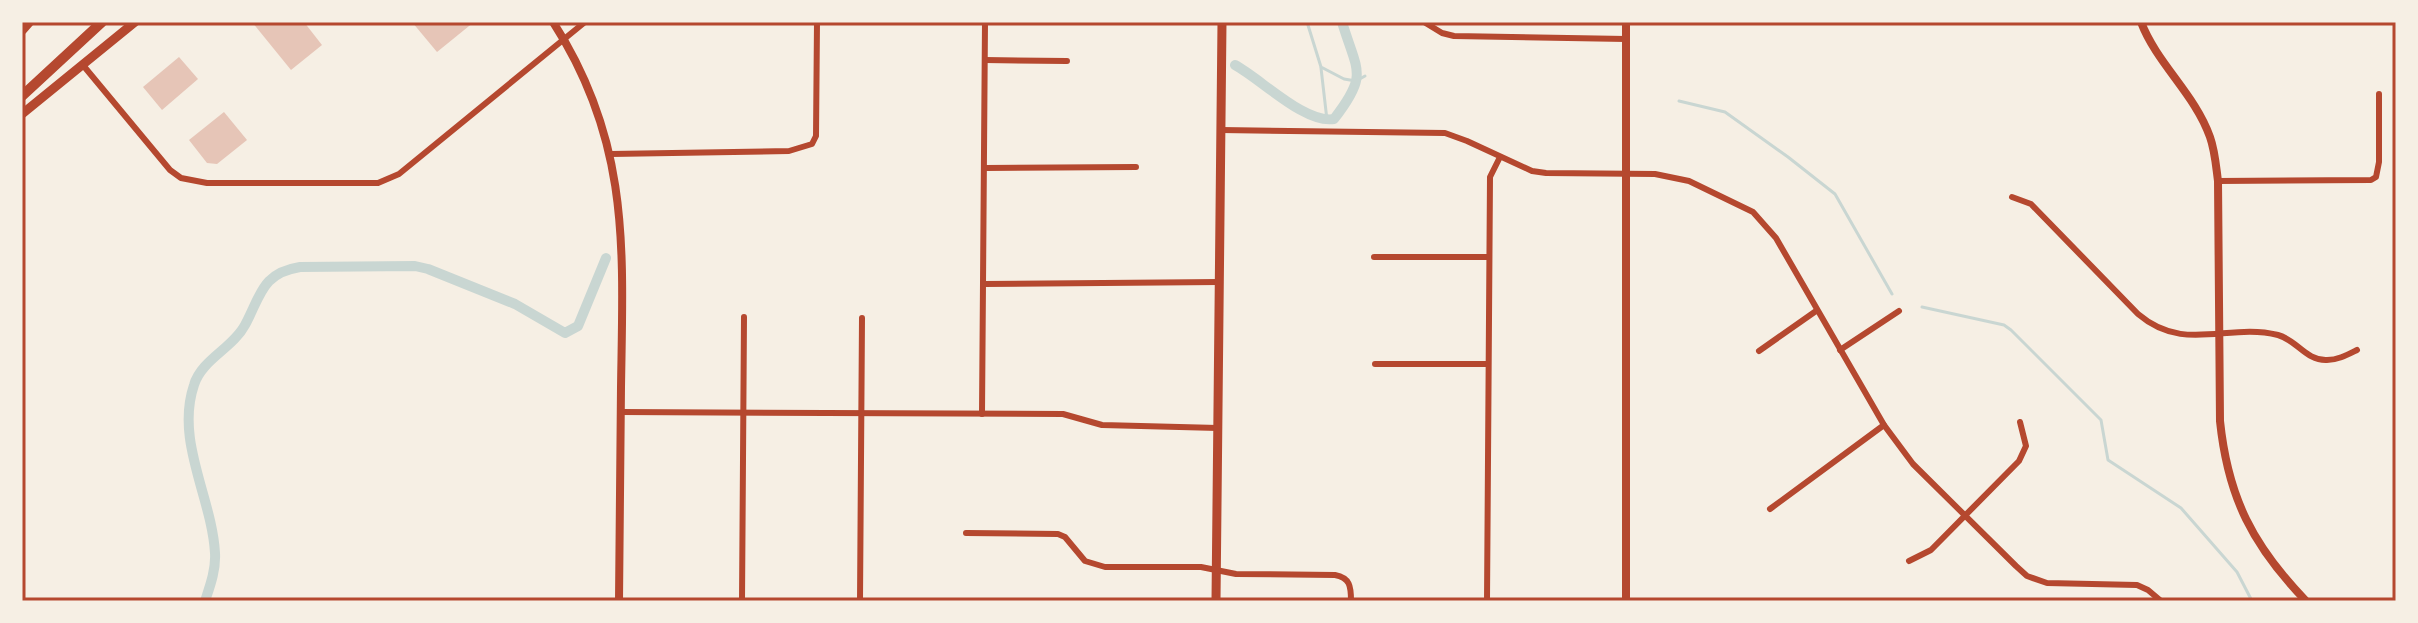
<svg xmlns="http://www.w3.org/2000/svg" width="2418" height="623" viewBox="0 0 2418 623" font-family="Bitter,serif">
<rect width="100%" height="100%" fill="#f6efe4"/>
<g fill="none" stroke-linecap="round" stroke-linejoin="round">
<g stroke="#c9d6d2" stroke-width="3">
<polyline points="1307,22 1321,67 1344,79 1356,81 1365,76"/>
<polyline points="1321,68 1327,120"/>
<polyline points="1679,101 1725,112 1788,157 1835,194 1892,294"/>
<polyline points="1922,307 2004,325 2011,330 2101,420 2108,460 2181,508 2237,572 2252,601"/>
</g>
<g stroke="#c9d6d2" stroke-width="10">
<path d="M1235 65C1261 79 1305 124 1334 119 1369 74 1357 72 1342 22"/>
<path d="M205 601C210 586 216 570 215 553 212 498 175 441 194 385 201 360 233 348 245 325 261 295 262 273 300 267L415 266 428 269 515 304 565 333 578 326 606 258"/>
</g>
</g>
<g fill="#e6c5b7">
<polygon points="252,22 304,22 322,45 291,70"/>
<polygon points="412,22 474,22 437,52"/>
<polygon points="179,57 198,79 162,110 143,87"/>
<polygon points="224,112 247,140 217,164 207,163 189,140"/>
</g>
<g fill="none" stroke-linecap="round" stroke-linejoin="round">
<g stroke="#b5482f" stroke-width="6">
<polyline points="1424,22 1442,33 1454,36 1626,39"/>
<polyline points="985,60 1067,61"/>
<polyline points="82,64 170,170 181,178 207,183 378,183 399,174 585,22"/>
<polyline points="1221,130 1445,133 1467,141 1532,171 1546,173 1655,174 1689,181 1753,212 1776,238 1884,425 1913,464 2016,566 2027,576 2047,583 2137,585 2148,590 2161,601"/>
<polyline points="611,154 789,151 812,144 816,136 817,22"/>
<polyline points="985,168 1136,167"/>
<polyline points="2218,181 2371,180 2376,177 2379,162 2379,94"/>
<path d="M2012 197 2031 204 2138 314C2185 354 2228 322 2278 335 2297 340 2306 361 2327 360 2338 360 2347 355 2357 350"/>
<polyline points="1374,257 1488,257"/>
<polyline points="984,284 1219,282"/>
<polyline points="1840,350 1899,311"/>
<polyline points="1759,351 1816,311"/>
<polyline points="1375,364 1487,364"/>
<polyline points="620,412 1063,414 1102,425 1218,428"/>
<polyline points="982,414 985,22"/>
<polyline points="1770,509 1884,425"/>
<path d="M966 533 1058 534 1065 537 1085 561 1105 567H1201L1236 574 1335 575C1350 578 1351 586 1351 601"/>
<polyline points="1909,561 1931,550 2019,461 2026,446 2020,422"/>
<polyline points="742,601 744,317"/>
<polyline points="860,601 862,318"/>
<polyline points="1487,601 1490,177 1500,157"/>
</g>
<g stroke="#b5482f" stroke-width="8">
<path d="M553 22C631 143 623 250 621 387 620 458 620 530 619 601"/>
<path d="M2141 22C2157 64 2195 94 2210 137 2215 151 2216 166 2218 181L2220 421C2228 498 2253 546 2306 601"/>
<polyline points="1626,601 1626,22"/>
</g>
<g stroke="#b5482f" stroke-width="9">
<polyline points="22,114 135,22"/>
<polyline points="1216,601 1222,22"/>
</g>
<g stroke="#b5482f" stroke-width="10">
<polyline points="22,30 29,22"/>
<polyline points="22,96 102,22"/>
</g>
</g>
<rect width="2418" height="623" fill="none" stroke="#f6efe4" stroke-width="48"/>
<rect x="24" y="24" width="2370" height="575" fill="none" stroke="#b5482f" stroke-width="3"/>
</svg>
